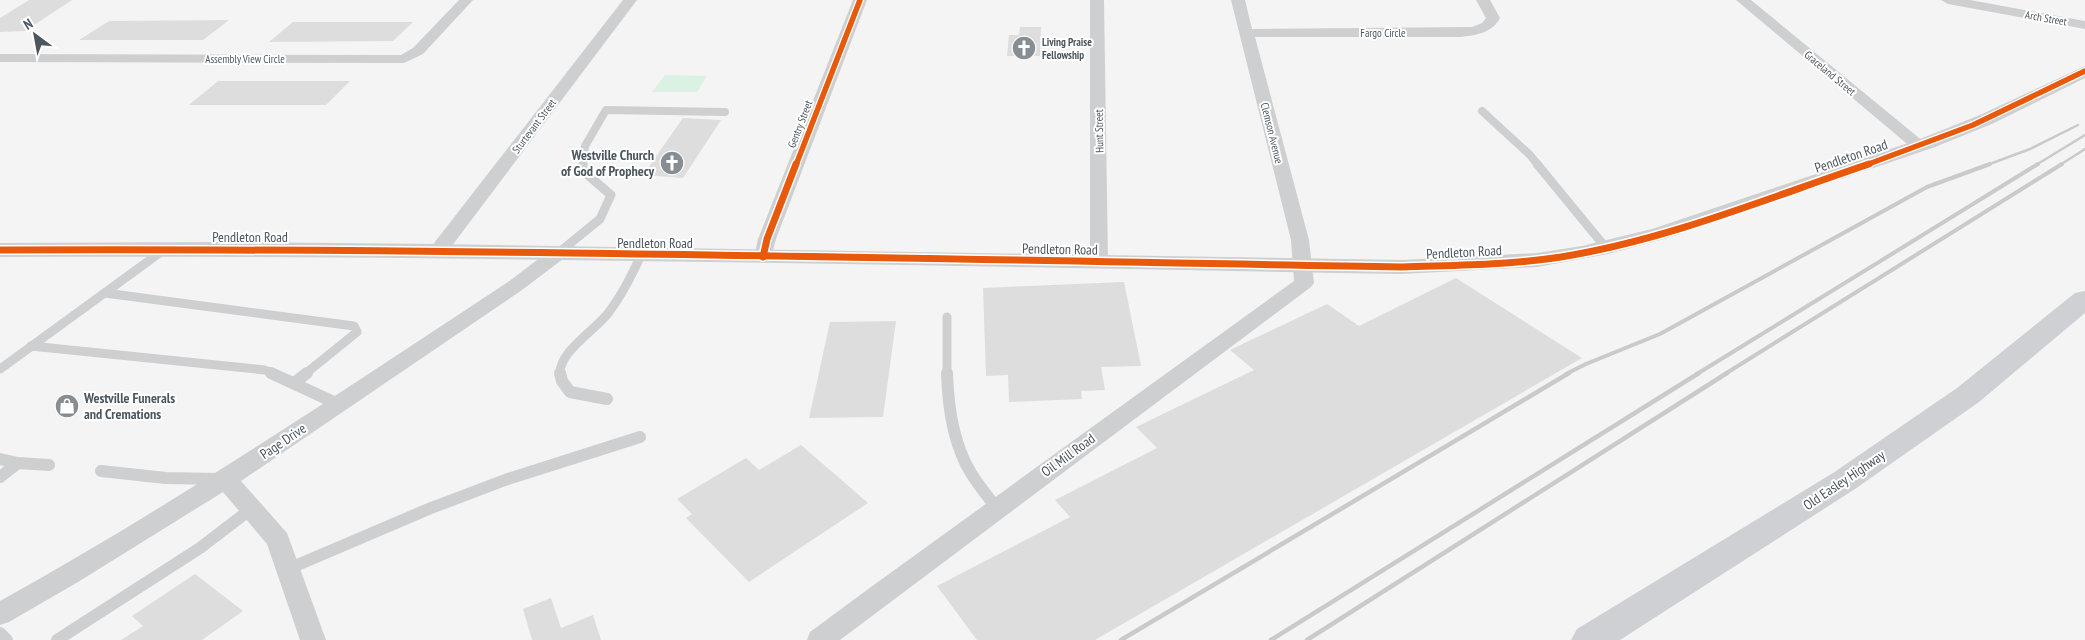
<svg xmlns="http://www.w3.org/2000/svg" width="2085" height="640" viewBox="0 0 2085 640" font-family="'PT Sans Narrow',sans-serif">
<rect width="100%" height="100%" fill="#f4f4f4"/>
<polygon fill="#dbf1e3" points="665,75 707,76 697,92 652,92"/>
<g fill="#ddddde">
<polygon points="29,0 72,0 25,31 0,32 0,18"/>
<polygon points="229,20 203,40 79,40 109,21"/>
<polygon points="293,22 413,22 393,41 269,42"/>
<polygon points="1020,27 1041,27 1040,56 1007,56 1009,35 1019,35"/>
<polygon points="218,81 350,81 326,105 189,105"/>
<polygon points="683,118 721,120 683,178 643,175"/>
<polygon points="1456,278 1582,358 1095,640 977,640 937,586 1070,517 1055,500 1157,448 1136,427 1254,370 1230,350 1232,349 1327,304 1359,326"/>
<polygon points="1124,282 1141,366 1101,367 1105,390 1081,391 1082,399 1009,402 1008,375 986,376 983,288"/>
<polygon points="896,321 883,417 809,418 830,322"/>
<polygon points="801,445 868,503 749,582 686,518 692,514 677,499 746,458 759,470"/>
<polygon points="195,574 243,611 202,640 121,640 143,626 132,616"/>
<polygon points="551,598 561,628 593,615 601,640 532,640 523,609"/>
</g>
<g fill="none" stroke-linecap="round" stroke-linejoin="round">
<g stroke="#cecfd1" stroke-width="8">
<polyline points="1482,111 1530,155 1538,165"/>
<polyline points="583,165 585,146 606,110 725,112"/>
</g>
<g stroke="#cecfd1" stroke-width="9">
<polyline points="1537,164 1606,248"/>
<polyline points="556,255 600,219 611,195 582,170 583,164"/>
<polyline points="105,293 354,326 357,332 305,374"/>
<polyline points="947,317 947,374"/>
<polyline points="31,346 265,370 274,374"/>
<polyline points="0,369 165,249"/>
<path d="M560 374C559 351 596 330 609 312 622 295 632 275 641 255"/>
</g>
<g stroke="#cecfd1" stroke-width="12">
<polyline points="271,373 338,404"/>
<polyline points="560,373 562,381 570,392 607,399"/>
<path d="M947 373C948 407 953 444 971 473 978 485 988 496 996 508"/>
<polyline points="294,383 307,373"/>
<polyline points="0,459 18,463 0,477"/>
<polyline points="18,463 49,465"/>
<polyline points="101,471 166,478 219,479"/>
<polyline points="288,569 431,508 505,480 640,437"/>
<polyline points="0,633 7,640"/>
<polyline points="57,640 200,548 251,509"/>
</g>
<g fill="#cecfd1" fill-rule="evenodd">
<polygon points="459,0 473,0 423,54 404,63 0,62 0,54 401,55 413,48"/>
<polygon points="623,0 637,0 445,255 438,257 431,255 429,251 431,247"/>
<polygon points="853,0 867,0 776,239 770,261 763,263 756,261 754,257 758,239"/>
<polygon points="1090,0 1104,0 1108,262 1106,266 1099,268 1092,266 1090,262"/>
<path d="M1231 0H1245L1252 29 1472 27 1482 23 1486 18 1476 0H1490L1500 18C1492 33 1477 35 1461 37H1255L1309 240 1314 283 1311 287 840 640H807L810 632 871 587 1294 281 1291 240Z"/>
<polygon points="1736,0 1751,0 1924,142 1926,145 1924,148 1912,148"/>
<polygon points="1941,0 1970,0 2085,21 2085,29 1948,4"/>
<path d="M556 249 563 251 565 255 563 259 522 290 241 481 287 533 326 640H300L267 544 223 492 78 582 9 622 0 625V601C175 504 341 392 508 282L549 251Z"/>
</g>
<path fill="#cecfd1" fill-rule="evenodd" d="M2085 66V78L1994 123 1935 147 1668 238 1608 254 1537 267 1402 274C935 266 467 255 0 257V243L229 242 438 244 1402 260 1537 253 1582 246 1652 229 1920 139 1980 115Z"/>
<polygon fill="#ced0d3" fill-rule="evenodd" points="2085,291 2085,313 1979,402 1855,489 1620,640 1571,640 1577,629 1833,473 1957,388 2075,293"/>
<g stroke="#c9cacb" stroke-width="2.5">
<polyline points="1987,165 2030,149 2078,125"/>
<polyline points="2036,165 2085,135"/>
<polyline points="2060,165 2085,149"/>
</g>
<g stroke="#c9cacb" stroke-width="4">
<polyline points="1566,374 1586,364 1660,334 1927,187 1990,164"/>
<polyline points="1697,374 2038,164"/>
<polyline points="1725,374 2062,164"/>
</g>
<g stroke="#c9cacb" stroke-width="4.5">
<polyline points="1121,640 1569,373"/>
<polyline points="1271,640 1699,373"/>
<polyline points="1307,640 1727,373"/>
</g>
<g stroke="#fff" stroke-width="8">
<g id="cycleway-far1">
<polyline points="796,165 860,0"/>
<polyline points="1866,165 1973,125 2085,71"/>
</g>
</g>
<g stroke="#fff" stroke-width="10">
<g id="cycleway">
<path d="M0 250C467 248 935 259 1402 267 1455 265 1509 265 1561 257 1667 240 1768 198 1869 164"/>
<polyline points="763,257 767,239 796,164"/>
</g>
</g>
<use href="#cycleway-far1" stroke="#e8590c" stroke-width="5.5"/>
<use href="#cycleway" stroke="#e8590c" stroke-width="7"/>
</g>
<defs>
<g id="church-disc" transform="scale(1.25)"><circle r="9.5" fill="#868d93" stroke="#fff"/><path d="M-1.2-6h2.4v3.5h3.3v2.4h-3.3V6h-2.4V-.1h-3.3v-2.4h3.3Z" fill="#fff"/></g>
<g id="shop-disc" transform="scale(1.25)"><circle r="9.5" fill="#868d93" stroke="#fff"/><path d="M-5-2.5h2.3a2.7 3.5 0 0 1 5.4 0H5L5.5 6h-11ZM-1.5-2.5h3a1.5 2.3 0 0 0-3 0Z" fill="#fff"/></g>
</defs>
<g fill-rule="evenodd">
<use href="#church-disc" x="1024" y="48"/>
<use href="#church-disc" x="672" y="163"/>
<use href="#shop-disc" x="67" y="406"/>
</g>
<g text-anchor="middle" stroke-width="4" stroke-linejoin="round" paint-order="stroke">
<g font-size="11" fill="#4b565f" stroke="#fff">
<text transform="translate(2046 18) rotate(10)" y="4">Arch Street</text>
<text x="1383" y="37">Fargo Circle</text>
<text x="245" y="63">Assembly View Circle</text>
<text transform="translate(1830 73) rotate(40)" y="4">Graceland Street</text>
<text transform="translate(800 124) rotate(-69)" y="4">Gentry Street</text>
<text transform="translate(534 126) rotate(-53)" y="4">Sturtevant Street</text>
<text transform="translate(1099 131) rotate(-91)" y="4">Hunt Street</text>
<text transform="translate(1272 133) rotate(76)" y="4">Clemson Avenue</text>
</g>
<g font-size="11" font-weight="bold" fill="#4b565f" stroke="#fff" text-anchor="start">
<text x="1042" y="46">Living Praise<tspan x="1042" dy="13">Fellowship</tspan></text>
</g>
<g font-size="14" font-weight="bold" fill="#4b565f" stroke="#fff" text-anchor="end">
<text x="654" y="160">Westville Church<tspan x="654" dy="16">of God of Prophecy</tspan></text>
<text x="84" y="403" text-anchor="start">Westville Funerals<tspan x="84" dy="16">and Cremations</tspan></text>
</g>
<g font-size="14" fill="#4b565f" stroke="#fff">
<text transform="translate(1851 156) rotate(-19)" y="5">Pendleton Road</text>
<text x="250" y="242">Pendleton Road</text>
<text x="655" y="248">Pendleton Road</text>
<text transform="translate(1060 249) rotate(1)" y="5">Pendleton Road</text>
<text transform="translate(1464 252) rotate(-3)" y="5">Pendleton Road</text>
<text transform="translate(283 441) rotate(-34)" y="5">Page Drive</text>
<text transform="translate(1068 455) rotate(-36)" y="5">Oil Mill Road</text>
<text transform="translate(1844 480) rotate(-34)" y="5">Old Easley Highway</text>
</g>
</g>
<g transform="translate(35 35) rotate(328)" stroke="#ffffff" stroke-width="4" paint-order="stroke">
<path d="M0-4L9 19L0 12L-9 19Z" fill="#4b565f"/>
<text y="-8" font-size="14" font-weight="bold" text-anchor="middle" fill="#4b565f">N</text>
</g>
</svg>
